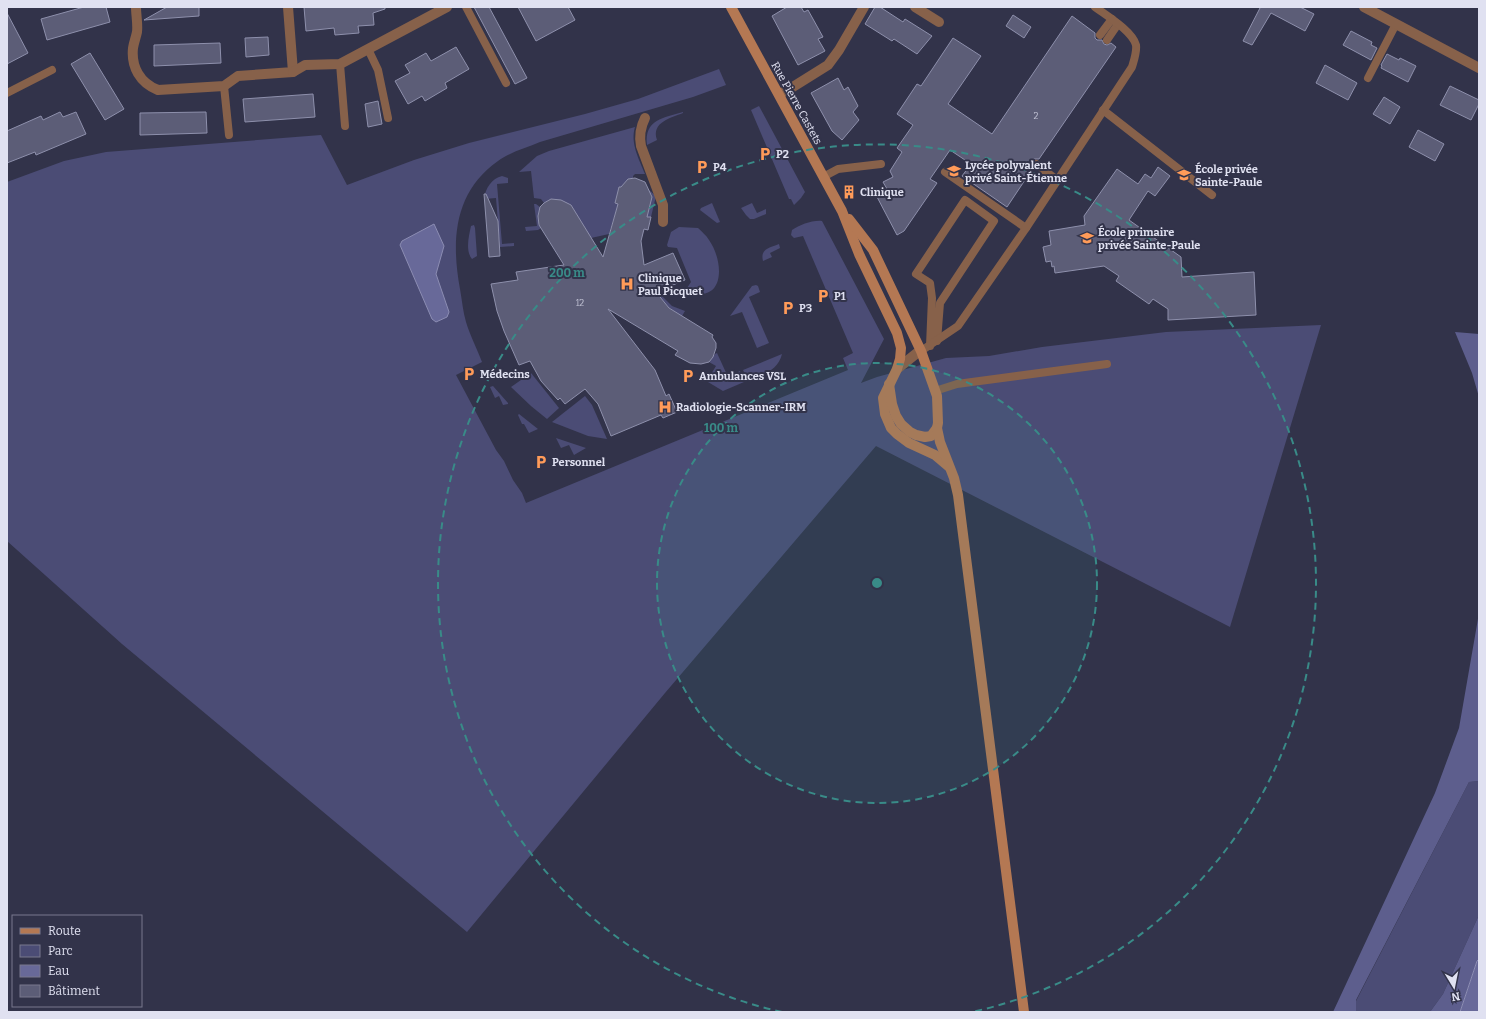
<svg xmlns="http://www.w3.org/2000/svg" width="1486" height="1019" viewBox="0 0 1486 1019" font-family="Bitter,serif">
<rect width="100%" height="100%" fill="#32334a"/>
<g fill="#4b4c75">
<path d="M719 69 726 85 693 97 540 142C526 148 510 152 498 161 454 192 451 240 460 289 462 300 463 312 466 322 470 335 477 349 482 362L456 375 496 450 504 461 513 480 522 493 526 503 848 370 843 358 853 353 803 236 794 238 791 235 792 230C800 225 812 220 822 221L884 339 861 383 877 377 946 358 989 356 1042 347 1166 332 1321 325 1230 627 876 446 665 693 467 932 122 644 7 541V182L64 161 106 152 321 135 347 185 414 160 469 143 585 114 638 99Z"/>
<polygon points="759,106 805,192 801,198 794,205 791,199 789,199 751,110"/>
<path d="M683 112V113C671 118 651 122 657 140L647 145C644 119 664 118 683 112Z"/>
<path d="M635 127C630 143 639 159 645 174H635L633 176V178L628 179 621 187H619L615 203 618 204 609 234 591 238 570 204 568 205C559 199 553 197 544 203L541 199 534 198 531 171 519 172 537 156 549 151Z"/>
<path d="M502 176 508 178V183L497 184 502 244 514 243V246L500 247 496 198 484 199C485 189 492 178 502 176Z"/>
<polygon points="649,190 656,196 651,217 647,217 652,195 650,194"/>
<polygon points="712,203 720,222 717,223 700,210 701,208"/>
<polygon points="752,203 757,213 766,209 766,214 754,219 750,219 746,215 741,208"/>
<polygon points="534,204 536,204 540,207 538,216 540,223 538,224 541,228 538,230 526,231 525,227 537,226"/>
<path d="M474 225 475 228 477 256 472 259C465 251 469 235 471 226Z"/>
<path d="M679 227 698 228C702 232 706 235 709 240 725 263 725 306 685 291L691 282 677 248 668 247 667 245 671 232Z"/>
<path d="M779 244 780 248 770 253 772 257 763 261C760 249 769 248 779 244Z"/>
<polygon points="756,285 758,286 760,292 749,297 769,343 757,348 742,312 730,316 752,286"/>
<polygon points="660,294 672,306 685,311 682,316 669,308 658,295"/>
<polygon points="717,353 728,377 740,371 744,382 723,391 708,382 708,379 716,366 709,362 715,354"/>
<path d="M782 354C778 371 763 374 748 380L743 370Z"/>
<polygon points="531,373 559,408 547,419 531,406 511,387"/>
<polygon points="493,386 508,403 508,404 503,405 499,396 495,398 490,387"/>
<polygon points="585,396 592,405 607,439 588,436 552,422"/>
<polygon points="519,414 538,429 529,433 524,424 522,424 518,415"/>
<polygon points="556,438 586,448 574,455 569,445 561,448"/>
<polygon points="1479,781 1479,915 1443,994 1430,1012 1356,1012 1356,1001 1469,782"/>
</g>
<g fill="#5d5e8d">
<polygon points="1455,332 1479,334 1479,397 1472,373"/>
<polygon points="1479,613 1479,781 1469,782 1356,1000 1356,1012 1333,1012 1435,793 1459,728"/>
<polygon points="1479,915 1479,959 1477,961 1460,1012 1430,1012 1443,994"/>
</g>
<g fill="#686999" stroke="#8c8db3">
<polygon points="434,224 444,246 436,274 449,312 447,317 436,322 432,319 400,245 402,241"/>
<polygon points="1479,959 1479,1012 1460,1012 1477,961"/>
</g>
<g fill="#5c5d77" stroke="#8e90ac">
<polygon points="84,7 106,7 110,22 47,40 41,19"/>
<polygon points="167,7 199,7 199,16 144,20"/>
<polygon points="304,7 385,7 385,9 373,13 374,25 358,26 359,33 335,35 334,28 306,31"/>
<polygon points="474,7 489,7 527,78 515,84"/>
<polygon points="518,7 568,7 575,20 536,41"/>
<polygon points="787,7 801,7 804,12 808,10 823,37 818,39 825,51 798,65 772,16"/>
<polygon points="875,7 880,7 903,22 905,19 932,36 917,54 894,39 892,41 865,24"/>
<polygon points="1258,7 1300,7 1314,14 1305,31 1271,13 1252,45 1243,41 1260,8"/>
<polygon points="7,13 28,53 7,64"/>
<polygon points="1013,15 1031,27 1024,38 1006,26"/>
<polygon points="1072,16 1095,33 1095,38 1097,40 1102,40 1104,44 1107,45 1111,43 1116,47 1039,159 1034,159 1031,161 1031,166 1033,168 1007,207 962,176 971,164 950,150 930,179 937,183 904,231 897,235 876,195 887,189 883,182 893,177 890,171 902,152 897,148 913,125 897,114 917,84 921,86 953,38 981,56 948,104 992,134"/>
<polygon points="1351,31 1372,42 1371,45 1377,48 1371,60 1343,45"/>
<polygon points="268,37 269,55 246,57 245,38"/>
<polygon points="220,43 221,63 154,66 154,45"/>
<polygon points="456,47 469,69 445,83 447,88 425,101 422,96 408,104 395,81 410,73 405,65 426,53 431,61"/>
<polygon points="90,53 124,109 105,120 71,64"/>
<polygon points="1387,54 1399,60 1400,58 1416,66 1408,82 1381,68 1382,66 1381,65"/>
<polygon points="1325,65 1357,83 1348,100 1316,83"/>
<polygon points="838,78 844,90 848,87 858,106 853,112 859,120 842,140 832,131 811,93"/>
<polygon points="1450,86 1479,100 1479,104 1471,120 1440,105"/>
<polygon points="313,94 315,117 245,122 243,99"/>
<polygon points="1384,97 1400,107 1390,124 1373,114"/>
<polygon points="378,101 382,124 368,127 365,104"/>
<polygon points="60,112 63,117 76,112 86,134 36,155 35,152 7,163 7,131 41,116 43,120"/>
<polygon points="206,112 207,133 140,135 140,113"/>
<polygon points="1418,130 1444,144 1435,161 1409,147"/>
<polygon points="1158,167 1170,176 1155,196 1148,191 1129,220 1181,257 1182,277 1254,272 1256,315 1168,320 1168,309 1153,299 1149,304 1116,281 1119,276 1104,266 1055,273 1054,266 1052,267 1051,261 1046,262 1043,247 1051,245 1049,231 1085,225 1084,216 1117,169 1138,184 1145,174 1151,178"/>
<polygon points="635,178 645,182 652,197 647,217 651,217 648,230 644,229 641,241 644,265 673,253 685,280 656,292 669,308 713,335 712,337 716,343 716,348 713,357 709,362 701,364 690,363 675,355 678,351 608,309 655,370 666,396 669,394 677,412 663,418 661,415 611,436 598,404 585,389 565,404 560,398 558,400 541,381 530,361 519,365 504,331 497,311 491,284 518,280 516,272 564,265 539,225 538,216 540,207 544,203 551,199 561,200 571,205 603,257 618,204 615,203 619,187 621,187 628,179"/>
<polygon points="484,194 486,194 498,221 500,256 489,257"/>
</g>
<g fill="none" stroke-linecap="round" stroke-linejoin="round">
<g stroke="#87614a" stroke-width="8">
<polyline points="466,7 506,83"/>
<polyline points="1100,35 1112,19"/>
<polyline points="1107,40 1118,24"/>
<polyline points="368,49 378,70 388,118"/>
<polyline points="340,64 345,126"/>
<polyline points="1368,78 1396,24"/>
<polyline points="224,86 229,135"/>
<polyline points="7,93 52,70"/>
<polyline points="1103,110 1212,195"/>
<polyline points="1036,164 1057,180"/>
<polyline points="945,172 1026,228"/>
<polyline points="823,177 838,169 881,164"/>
<polyline points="930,346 932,298 930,283 916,274 965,200 994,221 940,303 937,341"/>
<path d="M921 351 958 326 1026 228 1132 67C1134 60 1137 52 1136 45 1132 31 1107 16 1095 7"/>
<polyline points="935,391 957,384 1107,364"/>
</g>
<g stroke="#87614a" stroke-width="10">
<path d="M136 7C136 15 138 24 137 32 136 37 134 42 133 48 131 67 140 83 158 90L224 86 238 76 293 72 288 7"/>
<polyline points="915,7 939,22"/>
<polyline points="1364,7 1479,68"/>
<polyline points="293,72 305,65 340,64 447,7"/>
<polyline points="779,94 788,90 828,65 839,50 864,7"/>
<path d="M645 118C640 128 639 136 641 146L663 205V222"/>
<polyline points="897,369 917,353 921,351"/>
</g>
<g stroke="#b47853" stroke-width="10">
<polyline points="731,7 842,211 859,254 897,333 901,348 900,359 897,369 883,398 885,414 891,428 897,434 909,443 935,455 948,466"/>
<polyline points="849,219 873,250 921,351 937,396 938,423 937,428 931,436 925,437 916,435 910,432 901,424 896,416 892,404 889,384"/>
<polyline points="937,428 940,442 954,478 958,495 1024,1012"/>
</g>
</g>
<circle cx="877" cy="583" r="220" fill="#398b88" fill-opacity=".12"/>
<g fill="none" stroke="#398b88" stroke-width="2" stroke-dasharray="7 5">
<circle cx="877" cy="583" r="220"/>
<path d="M782 1012A439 439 0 1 1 972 1012"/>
</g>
<defs>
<g id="parking-bare" transform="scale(1.08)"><path d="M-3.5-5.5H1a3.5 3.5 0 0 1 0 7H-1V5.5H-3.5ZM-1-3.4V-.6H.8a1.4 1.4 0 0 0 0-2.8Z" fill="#ff9b59" stroke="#32334a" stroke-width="2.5" paint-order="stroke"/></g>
<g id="school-bare" transform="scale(1.08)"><path d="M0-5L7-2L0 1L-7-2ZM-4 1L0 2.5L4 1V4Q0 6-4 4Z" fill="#ff9b59" stroke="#32334a" stroke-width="2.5" paint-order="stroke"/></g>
<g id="building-bare" transform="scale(1.08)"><path d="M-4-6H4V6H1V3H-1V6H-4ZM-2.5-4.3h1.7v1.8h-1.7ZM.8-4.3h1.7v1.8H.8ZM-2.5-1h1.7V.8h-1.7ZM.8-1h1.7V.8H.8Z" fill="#ff9b59" stroke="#32334a" stroke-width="2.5" paint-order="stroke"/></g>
<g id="hospital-bare" transform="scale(1.08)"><path d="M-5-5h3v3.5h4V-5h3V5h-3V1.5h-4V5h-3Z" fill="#ff9b59" stroke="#32334a" stroke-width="2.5" paint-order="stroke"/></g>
</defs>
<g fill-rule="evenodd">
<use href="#parking-bare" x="765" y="154"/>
<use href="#parking-bare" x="702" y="167"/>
<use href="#school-bare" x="954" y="171"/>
<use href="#school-bare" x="1184" y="175"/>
<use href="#building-bare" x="849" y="192"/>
<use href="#school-bare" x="1087" y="238"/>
<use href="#hospital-bare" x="627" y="284"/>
<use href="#parking-bare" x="823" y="296"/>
<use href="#parking-bare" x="788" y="308"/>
<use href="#parking-bare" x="469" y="374"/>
<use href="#parking-bare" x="688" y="376"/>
<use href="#hospital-bare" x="665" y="407"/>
<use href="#parking-bare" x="541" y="462"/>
</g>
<g text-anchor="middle" stroke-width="4" stroke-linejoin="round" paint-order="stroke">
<g font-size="9" fill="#bfc0d2">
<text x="1036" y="119">2</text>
<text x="580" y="306">12</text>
</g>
<g font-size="11" fill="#e0e1f1" stroke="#32334a">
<text transform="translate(797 103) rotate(61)" y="4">Rue Pierre Castets</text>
</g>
<g font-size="11" font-weight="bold" fill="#e0e1f1" stroke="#32334a" text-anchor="start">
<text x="776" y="158">P2</text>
<text x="965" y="169">Lycée polyvalent<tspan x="965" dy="13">privé Saint-Étienne</tspan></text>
<text x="713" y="171">P4</text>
<text x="1195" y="173">École privée<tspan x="1195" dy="13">Sainte-Paule</tspan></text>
<text x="860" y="196">Clinique</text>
<text x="1098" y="236">École primaire<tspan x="1098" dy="13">privée Sainte-Paule</tspan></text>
<text x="638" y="282">Clinique<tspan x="638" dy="13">Paul Picquet</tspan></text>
<text x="834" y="300">P1</text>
<text x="799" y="312">P3</text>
<text x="480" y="378">Médecins</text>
<text x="699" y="380">Ambulances VSL</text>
<text x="676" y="411">Radiologie-Scanner-IRM</text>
<text x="552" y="466">Personnel</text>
</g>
</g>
<circle cx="877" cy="583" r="6" fill="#398b88" stroke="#32334a" stroke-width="2"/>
<g font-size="12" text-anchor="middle" font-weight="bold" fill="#398b88" stroke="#32334a" stroke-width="4" stroke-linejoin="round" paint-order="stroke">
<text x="567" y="277">200 m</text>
<text x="721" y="432">100 m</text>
</g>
<rect width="1486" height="1019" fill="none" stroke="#e0e1f1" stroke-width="16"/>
<rect x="12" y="915" width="130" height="92" fill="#32334a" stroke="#78798d"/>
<rect x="20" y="928" width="20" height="6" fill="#b47853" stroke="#78798d"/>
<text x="48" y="935" font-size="12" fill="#e0e1f1">Route</text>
<rect x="20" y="945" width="20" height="12" fill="#4b4c75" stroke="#78798d"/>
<text x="48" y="955" font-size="12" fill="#e0e1f1">Parc</text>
<rect x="20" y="965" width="20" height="12" fill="#686999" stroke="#78798d"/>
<text x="48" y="975" font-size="12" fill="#e0e1f1">Eau</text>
<rect x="20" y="985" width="20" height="12" fill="#5c5d77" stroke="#78798d"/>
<text x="48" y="995" font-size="12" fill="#e0e1f1">Bâtiment</text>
<g transform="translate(1454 987) rotate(170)" stroke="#32334a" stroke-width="3" paint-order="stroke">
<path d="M0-3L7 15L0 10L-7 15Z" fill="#e0e1f1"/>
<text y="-6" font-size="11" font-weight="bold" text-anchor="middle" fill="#e0e1f1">N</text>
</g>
</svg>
